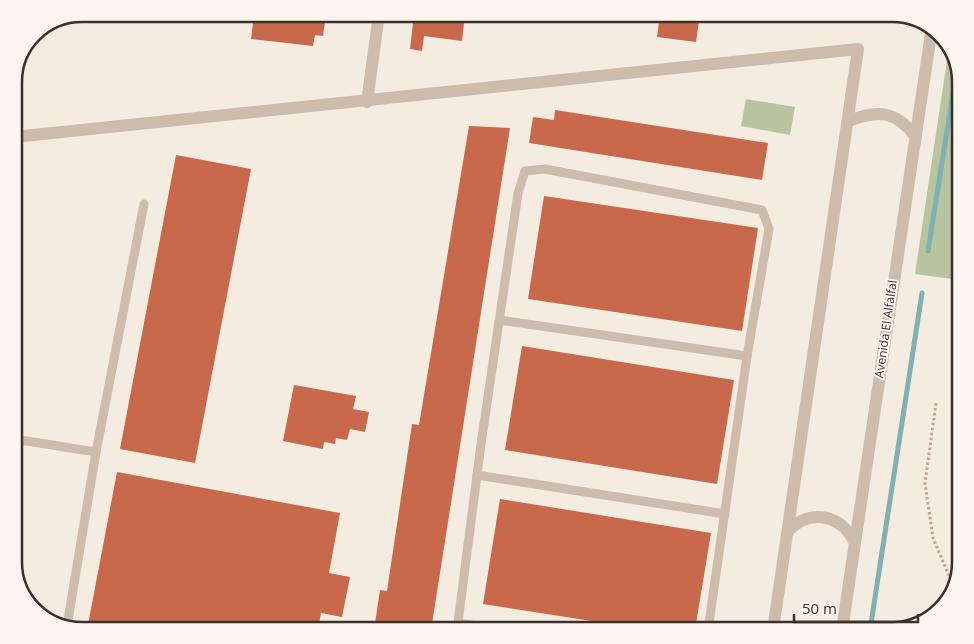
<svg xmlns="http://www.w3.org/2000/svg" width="974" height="644" viewBox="0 0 974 644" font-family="'Open Sans',sans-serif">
<rect width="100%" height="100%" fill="#f4ebe1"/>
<g fill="#b8c4a0">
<polygon points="949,47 953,52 960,82 960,280 915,274"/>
<polygon points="746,99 795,107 790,135 741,126"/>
</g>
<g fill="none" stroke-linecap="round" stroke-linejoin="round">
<g stroke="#7fb0b2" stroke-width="5">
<polyline points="928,251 957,68"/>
<polyline points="870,630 922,293"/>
</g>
</g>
<g fill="#c8694b">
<polygon points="254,14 326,14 323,36 315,35 313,46 251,39"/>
<polygon points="414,14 465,14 462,41 424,36 422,51 410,49"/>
<polygon points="660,14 700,14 696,42 657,37"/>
<polygon points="555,110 768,143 762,180 529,143 533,117 554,120"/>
<polygon points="469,126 510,128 431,630 374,630 380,590 387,591 412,424 419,425"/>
<polygon points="176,155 251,169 195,463 120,449"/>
<polygon points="544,196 758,228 742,331 528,299"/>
<polygon points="522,346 734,380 717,484 505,450"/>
<polygon points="294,385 356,396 353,409 369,412 365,432 350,429 347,440 336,438 335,444 324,442 323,449 283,441"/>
<polygon points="117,472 340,513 329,573 350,577 342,617 321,613 318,630 87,630"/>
<polygon points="500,499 711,533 695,630 650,630 483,604"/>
</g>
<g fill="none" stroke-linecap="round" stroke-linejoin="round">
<polyline stroke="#b9a596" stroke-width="3" stroke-dasharray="2.5 2.5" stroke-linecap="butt" points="936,403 925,483 933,538 953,585"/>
<g stroke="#cdbbac" stroke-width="9">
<polyline points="499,320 747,356"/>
<polyline points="14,439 96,452"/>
<polyline points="477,475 725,514"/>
<polyline points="458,623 503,630"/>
<polyline points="67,626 96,452 144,204"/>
<polyline points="457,630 481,444 518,193 525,171 545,169 762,210 769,229 747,356 708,630"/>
</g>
<g stroke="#cdbbac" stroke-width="12">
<polyline points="367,102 379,14"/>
<path d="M849 121C879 109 896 111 916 137"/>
<polyline points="14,137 858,49 773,630"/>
<path d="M789 530C811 508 842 515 855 543"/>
<polyline points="842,630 932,27"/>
</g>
</g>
<g text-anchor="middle" stroke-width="4" stroke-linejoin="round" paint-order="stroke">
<g font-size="12" fill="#3b302b" stroke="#fbf5ee">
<text transform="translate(886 329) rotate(-82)" y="4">Avenida El Alfalfal</text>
</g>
</g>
<path d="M0 0H974V644H0ZM82 22H892A60 60 0 0 1 952 82V562A60 60 0 0 1 892 622H82A60 60 0 0 1 22 562V82A60 60 0 0 1 82 22Z" fill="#fbf5ee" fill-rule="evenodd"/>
<path fill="none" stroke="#3b302b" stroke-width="2.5" d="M82 22H892A60 60 0 0 1 952 82V562A60 60 0 0 1 892 622H82A60 60 0 0 1 22 562V82A60 60 0 0 1 82 22Z"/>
<path d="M794 614v8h124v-8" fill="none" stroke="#3b302b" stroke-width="2.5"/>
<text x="802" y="614" font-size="15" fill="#3b302b" stroke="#fbf5ee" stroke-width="4" paint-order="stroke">50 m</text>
</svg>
